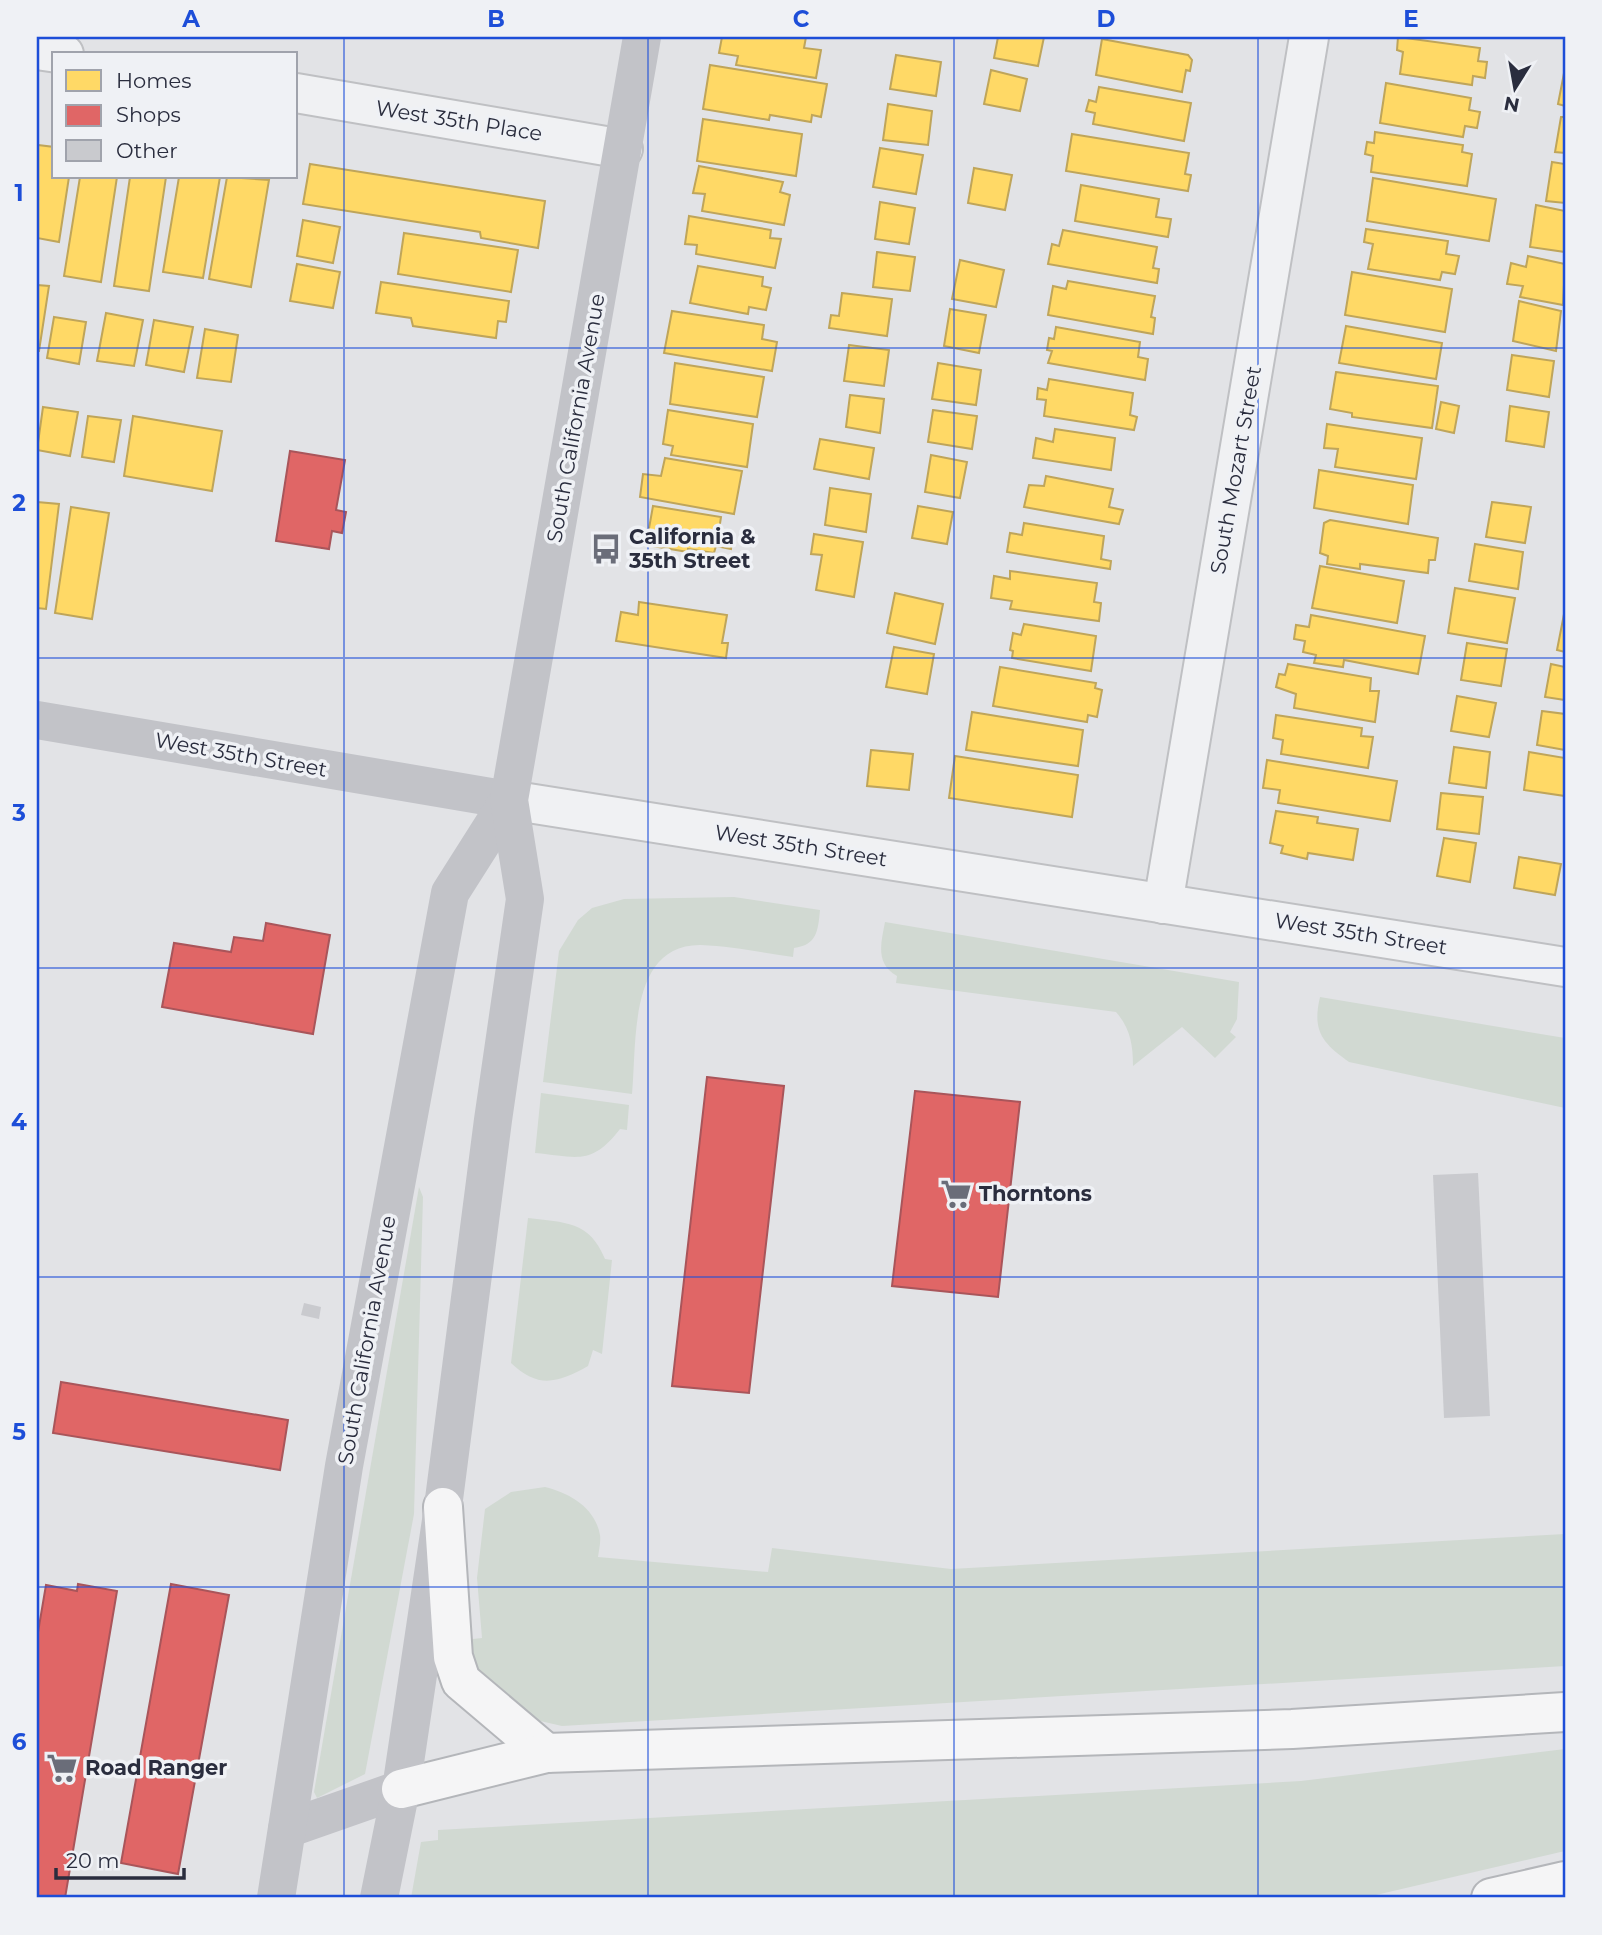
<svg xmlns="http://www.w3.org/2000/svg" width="1602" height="1935" viewBox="0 0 1602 1935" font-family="Montserrat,sans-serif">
<rect width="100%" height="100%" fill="#e2e3e6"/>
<g fill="#d1d9d2">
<path d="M734 897 820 910C818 931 817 945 794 948L793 957C763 953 731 946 701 945 628 944 637 1043 632 1094L543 1082 559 951 578 920 592 908 624 899Z"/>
<path d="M885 922 1239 982 1237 1019 1230 1032 1236 1037 1215 1058 1182 1027 1133 1066C1133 1044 1130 1028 1116 1012L896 983 897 976C875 964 881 943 885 922Z"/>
<path d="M1320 997 1565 1038V1108L1349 1062C1322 1043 1312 1031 1320 997Z"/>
<path d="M541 1093 629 1105 627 1130 620 1129C591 1166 578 1157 535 1153Z"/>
<polygon points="419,1187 423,1197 414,1514 365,1774 317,1798 314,1792"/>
<path d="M528 1218C565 1223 589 1220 605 1259L612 1260 602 1354 593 1350 588 1366C558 1383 538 1389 511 1363Z"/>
<path d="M545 1487C569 1493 595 1507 600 1535 601 1541 599 1550 598 1557L768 1572 772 1548 951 1569 1565 1534V1666L562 1726 523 1717 475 1672 463 1640 482 1638 477 1578 485 1509 511 1492Z"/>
<polygon points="1565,1749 1565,1851 1363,1898 411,1898 421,1842 438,1840 438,1830 1301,1781"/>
</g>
<g fill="#ffd966" stroke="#bfa55a" stroke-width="2">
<polygon points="722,37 806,37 804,48 821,50 816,78 736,65 738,56 719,53"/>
<polygon points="998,37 1044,37 1038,66 994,58"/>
<polygon points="1398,37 1480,48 1478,61 1487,62 1485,78 1473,76 1472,85 1400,74 1403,52 1397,50"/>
<polygon points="1102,39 1188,55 1192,60 1190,71 1186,70 1182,92 1096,75"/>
<polygon points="896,55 941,62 936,96 890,89"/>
<polygon points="710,65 827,84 821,117 812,115 811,122 770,115 769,120 703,109"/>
<polygon points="1565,68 1565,106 1558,104"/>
<polygon points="991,70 1027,79 1020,111 984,104"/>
<polygon points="1386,83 1471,98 1469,110 1480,112 1477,128 1465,126 1463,137 1380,123"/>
<polygon points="1099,87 1191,103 1184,141 1093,124 1095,113 1086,111 1089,100 1096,102"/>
<polygon points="888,104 932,111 928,145 883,140"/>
<polygon points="1561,117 1565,117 1565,153 1555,152"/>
<polygon points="703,119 802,134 796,176 697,161"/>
<polygon points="1375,132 1463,145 1462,152 1472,154 1467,186 1371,172 1373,156 1365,154 1367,142 1374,143"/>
<polygon points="1072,134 1189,153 1185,174 1191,175 1188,191 1066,171"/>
<polygon points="38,145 54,147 54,177 69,177 59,242 37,238"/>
<polygon points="880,148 923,155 916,194 873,187"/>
<polygon points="1552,162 1565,164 1565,203 1546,201"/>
<polygon points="310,164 545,201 538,248 481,238 480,232 303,204"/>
<polygon points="699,166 783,182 780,192 790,195 784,225 702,211 705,194 693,193"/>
<polygon points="974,168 1012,175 1005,210 968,203"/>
<polygon points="80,177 117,177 101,282 64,276"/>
<polygon points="130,177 166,177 149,291 114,286"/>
<polygon points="179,177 220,177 203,278 163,272"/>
<polygon points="227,177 269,180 251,287 209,279"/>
<polygon points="1373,178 1496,199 1489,241 1367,221"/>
<polygon points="1081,185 1159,199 1156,217 1171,219 1168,237 1075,221"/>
<polygon points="880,202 915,208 909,244 875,239"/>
<polygon points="1536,205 1565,211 1565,252 1530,247"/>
<polygon points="689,216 771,230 770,238 781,239 775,268 696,254 697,245 685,244"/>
<polygon points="303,220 340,227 333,263 297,256"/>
<polygon points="1366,229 1448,241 1446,254 1459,256 1455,274 1442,272 1440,280 1368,269 1373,244 1364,242"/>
<polygon points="1063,230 1157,247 1153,268 1159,269 1157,283 1048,264 1052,244 1059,246"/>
<polygon points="404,233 518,250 511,292 398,274"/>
<polygon points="877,252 915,257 910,291 873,287"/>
<polygon points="1528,256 1565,264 1563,305 1520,297 1523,286 1507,284 1511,263 1526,267"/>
<polygon points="960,260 1004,270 996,307 952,299"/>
<polygon points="297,264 340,272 333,308 290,301"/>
<polygon points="698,266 763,277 762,286 771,288 766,310 749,307 748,314 690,303"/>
<polygon points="1352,272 1452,289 1445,332 1345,315"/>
<polygon points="1068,281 1155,296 1151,317 1155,318 1153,334 1048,315 1053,286 1066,289"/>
<polygon points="381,282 509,301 506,322 498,321 496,338 413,326 411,318 376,313"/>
<polygon points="37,285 49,286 39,351 37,351"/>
<polygon points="842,293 892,299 887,336 829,328 831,315 839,316"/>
<polygon points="1519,301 1561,311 1556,351 1513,341"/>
<polygon points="950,309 986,315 979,353 944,346"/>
<polygon points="672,311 764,325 762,339 777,342 772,371 664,353"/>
<polygon points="106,313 143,320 134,366 97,361"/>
<polygon points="54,317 86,322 79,364 47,358"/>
<polygon points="154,320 193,327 184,372 146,365"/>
<polygon points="1346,326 1442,343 1436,379 1339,363"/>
<polygon points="1056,327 1140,342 1138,357 1148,359 1145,380 1048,363 1052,351 1047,350 1049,338 1054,339"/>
<polygon points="205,329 238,335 231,382 197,378"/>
<polygon points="849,345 889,350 884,386 844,381"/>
<polygon points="1512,355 1554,361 1549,397 1507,390"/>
<polygon points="675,363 764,377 757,417 670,404"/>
<polygon points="938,363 981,370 976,405 932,399"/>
<polygon points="1336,372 1438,386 1432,428 1352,417 1352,413 1330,409"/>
<polygon points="1049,379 1133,393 1130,415 1137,417 1134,430 1044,416 1046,400 1037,399 1038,388 1047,390"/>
<polygon points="850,395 884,399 880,433 846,427"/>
<polygon points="1441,402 1459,406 1454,433 1436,429"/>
<polygon points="1510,406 1549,412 1544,447 1506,441"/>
<polygon points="43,407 78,412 70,456 37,450"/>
<polygon points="668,410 753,424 747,467 671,455 673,446 663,444"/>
<polygon points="933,410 977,416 972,449 928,442"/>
<polygon points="88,416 121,420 114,462 82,457"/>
<polygon points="133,416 222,431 212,491 124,476"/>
<polygon points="1327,424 1422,438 1416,479 1335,467 1338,449 1324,448"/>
<polygon points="1055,429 1115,438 1111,470 1033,458 1036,438 1053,442"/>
<polygon points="820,439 874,448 869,479 814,469"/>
<polygon points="931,455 967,462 960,498 925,492"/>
<polygon points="665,458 742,471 734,514 640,497 643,474 661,476"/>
<polygon points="1319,470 1413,485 1408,524 1314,508"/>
<polygon points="1046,476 1113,489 1109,507 1123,510 1119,524 1024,507 1029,485 1044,486"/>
<polygon points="830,488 871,494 866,532 825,525"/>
<polygon points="37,502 59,504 46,609 37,608"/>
<polygon points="1492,502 1531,507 1525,543 1486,537"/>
<polygon points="653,506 721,517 719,530 733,532 731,549 716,546 714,553 688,549 688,552 646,545"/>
<polygon points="918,506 953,512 947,544 912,538"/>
<polygon points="71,507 109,513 92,619 55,613"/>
<polygon points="1330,520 1438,538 1435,560 1429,560 1428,573 1360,564 1360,569 1327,564 1328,556 1320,553 1324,523"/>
<polygon points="1024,523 1104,536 1101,559 1111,561 1110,569 1007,552 1010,533 1022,535"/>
<polygon points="814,534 863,542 854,597 816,590 822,555 811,554"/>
<polygon points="1475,544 1523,552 1518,589 1469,581"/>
<polygon points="1320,566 1404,581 1397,623 1312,608"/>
<polygon points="1010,571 1097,583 1094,602 1101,603 1099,621 1010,609 1012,601 991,598 994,576 1010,579"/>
<polygon points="1455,588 1515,598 1507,643 1448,633"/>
<polygon points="895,593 943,604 935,644 887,633"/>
<polygon points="639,602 727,615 722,643 728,643 726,658 616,641 621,612 638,615"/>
<polygon points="1565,609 1565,652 1557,650"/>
<polygon points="1311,615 1425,636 1418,674 1344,660 1343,667 1314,663 1316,655 1303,652 1305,641 1294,639 1296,625 1309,627"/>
<polygon points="1024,624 1096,636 1091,671 1012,658 1013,651 1010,650 1013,633 1021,635"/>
<polygon points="1467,643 1507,649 1501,686 1461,680"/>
<polygon points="894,647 934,654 927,694 886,687"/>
<polygon points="1288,664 1371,678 1370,691 1379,691 1375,722 1294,708 1296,694 1276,687 1279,674 1285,675"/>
<polygon points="1551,664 1565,667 1565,700 1545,697"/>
<polygon points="1000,667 1096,683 1095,688 1102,690 1097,717 1088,715 1087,722 993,706"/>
<polygon points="1457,696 1496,703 1489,737 1451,731"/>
<polygon points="1542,711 1565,714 1565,750 1537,745"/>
<polygon points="972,712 1083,730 1078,766 966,750"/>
<polygon points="1276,715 1362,728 1361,736 1373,737 1368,768 1281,754 1283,740 1273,738"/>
<polygon points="1454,747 1490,752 1486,788 1449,783"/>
<polygon points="871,750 913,754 909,790 867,786"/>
<polygon points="1529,752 1565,758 1565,796 1524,790"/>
<polygon points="955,756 1078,775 1072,817 949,798"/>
<polygon points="1267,760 1397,781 1390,821 1278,803 1280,790 1263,788"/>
<polygon points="1441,793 1483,797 1479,834 1437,829"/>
<polygon points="1276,811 1318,817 1317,823 1358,829 1353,860 1308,853 1307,859 1281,853 1283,846 1270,843"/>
<polygon points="1444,838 1476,843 1470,882 1437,876"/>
<polygon points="1519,857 1561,864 1555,895 1514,888"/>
</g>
<g fill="#e06666" stroke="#a9555a" stroke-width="2">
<polygon points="290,451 345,460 336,510 346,512 342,533 332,531 329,549 276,541"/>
<polygon points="266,923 330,935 313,1034 162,1007 174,943 231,952 234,937 263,941"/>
<polygon points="707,1077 784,1086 749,1393 672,1386"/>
<polygon points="915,1091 1020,1102 998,1297 892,1286"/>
<polygon points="61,1382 288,1420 280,1470 53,1433"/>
<polygon points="78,1584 117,1591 65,1898 37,1898 37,1638 46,1585 77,1591"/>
<polygon points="171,1584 229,1595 178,1874 121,1863"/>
</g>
<g fill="#c9cace">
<polygon points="1478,1173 1490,1416 1444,1418 1433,1175"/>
<polygon points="304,1303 321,1307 319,1319 301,1315"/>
</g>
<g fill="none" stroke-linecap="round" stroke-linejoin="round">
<g stroke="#bfc0c3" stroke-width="42">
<g id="street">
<polyline points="37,50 64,54"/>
<polyline points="296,93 623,149"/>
<polyline points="509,800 1565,967"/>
<polyline points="1163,904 1309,37"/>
</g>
</g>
<g stroke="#b4b6ba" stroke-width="42">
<g id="highway">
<polyline points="443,1507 453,1657 461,1681 546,1753"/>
<polyline points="401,1789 546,1753 1292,1729 1565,1712"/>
<polyline points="1491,1898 1565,1881"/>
</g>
</g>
<use href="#street" stroke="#f0f1f3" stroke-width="38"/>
<g stroke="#c2c3c8" stroke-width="38">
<polyline points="37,720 509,800"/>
<polyline points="287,1829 401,1789"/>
<polyline points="276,1898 344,1466 450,893 509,800"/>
<polyline points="379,1898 401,1789 443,1507 493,1120 525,899 509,800 642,37"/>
</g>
<use href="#highway" stroke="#f5f5f6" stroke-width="38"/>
</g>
<path fill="none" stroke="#1d4ed8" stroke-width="2" stroke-opacity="0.55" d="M344 37V1898M648 37V1898M954 37V1898M1258 37V1898M37 348H1565M37 658H1565M37 968H1565M37 1277H1565M37 1587H1565"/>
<defs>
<g id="bus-bare" transform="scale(2.415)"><path d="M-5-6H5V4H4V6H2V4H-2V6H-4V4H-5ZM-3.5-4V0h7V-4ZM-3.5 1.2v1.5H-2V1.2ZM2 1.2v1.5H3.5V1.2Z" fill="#6a6d79" stroke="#eff1f5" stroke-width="2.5" paint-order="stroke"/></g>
<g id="supermarket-bare" transform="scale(2.415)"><path d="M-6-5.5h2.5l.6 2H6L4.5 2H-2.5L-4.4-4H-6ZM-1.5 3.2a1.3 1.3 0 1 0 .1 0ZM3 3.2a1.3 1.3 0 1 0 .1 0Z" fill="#6a6d79" stroke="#eff1f5" stroke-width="2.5" paint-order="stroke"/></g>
</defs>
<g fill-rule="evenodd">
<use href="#bus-bare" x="606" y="549"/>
<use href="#supermarket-bare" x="956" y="1194"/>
<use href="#supermarket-bare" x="62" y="1768"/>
</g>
<g text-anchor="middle" stroke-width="7" stroke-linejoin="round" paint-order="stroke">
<g font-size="21" fill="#2a2d3e" stroke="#eff1f5">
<text transform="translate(459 121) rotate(9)" y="7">West 35th Place</text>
<text transform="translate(576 418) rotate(-80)" y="7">South California Avenue</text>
<text transform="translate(1236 470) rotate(-80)" y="7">South Mozart Street</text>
<text transform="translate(241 755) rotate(10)" y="7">West 35th Street</text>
<text transform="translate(801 846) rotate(9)" y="7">West 35th Street</text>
<text transform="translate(1361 934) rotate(9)" y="7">West 35th Street</text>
<text transform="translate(367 1340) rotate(-80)" y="7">South California Avenue</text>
</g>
<g font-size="21" font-weight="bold" fill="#2a2d3e" stroke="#eff1f5" text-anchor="start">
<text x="629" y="544">California &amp;<tspan x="629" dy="24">35th Street</tspan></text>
<text x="979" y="1201">Thorntons</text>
<text x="85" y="1775">Road Ranger</text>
</g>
</g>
<rect width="1602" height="1935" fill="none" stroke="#eff1f5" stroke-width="77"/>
<rect x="52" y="52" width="245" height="126" fill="#eff1f5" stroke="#a0a3ac" stroke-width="2"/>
<rect x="66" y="70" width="35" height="21" fill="#ffd966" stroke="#a0a3ac" stroke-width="2"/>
<text x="116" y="88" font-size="21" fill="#2a2d3e">Homes</text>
<rect x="66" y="105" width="35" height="21" fill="#e06666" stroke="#a0a3ac" stroke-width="2"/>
<text x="116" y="122" font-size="21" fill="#2a2d3e">Shops</text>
<rect x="66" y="140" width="35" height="21" fill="#c9cace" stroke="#a0a3ac" stroke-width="2"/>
<text x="116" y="158" font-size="21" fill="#2a2d3e">Other</text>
<g transform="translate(1515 88) rotate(191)" stroke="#eff1f5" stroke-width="5" paint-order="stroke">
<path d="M0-5L12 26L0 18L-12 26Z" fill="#2a2d3e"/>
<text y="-10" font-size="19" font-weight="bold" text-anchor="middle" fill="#2a2d3e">N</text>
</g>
<path d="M56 1868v10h128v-10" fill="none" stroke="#2a2d3e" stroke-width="3.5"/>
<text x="66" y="1868" font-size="21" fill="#2a2d3e" stroke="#eff1f5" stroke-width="5" paint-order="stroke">20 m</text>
<rect x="38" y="38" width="1526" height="1858" fill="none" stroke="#1d4ed8" stroke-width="2.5"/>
<g font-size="23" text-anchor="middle" font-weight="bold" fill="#1d4ed8">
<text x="191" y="27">A</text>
<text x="496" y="27">B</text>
<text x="801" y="27">C</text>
<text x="1106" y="27">D</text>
<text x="1411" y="27">E</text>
<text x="19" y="201">1</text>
<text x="19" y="511">2</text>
<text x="19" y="821">3</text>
<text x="19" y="1130">4</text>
<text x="19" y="1440">5</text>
<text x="19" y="1750">6</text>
</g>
</svg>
